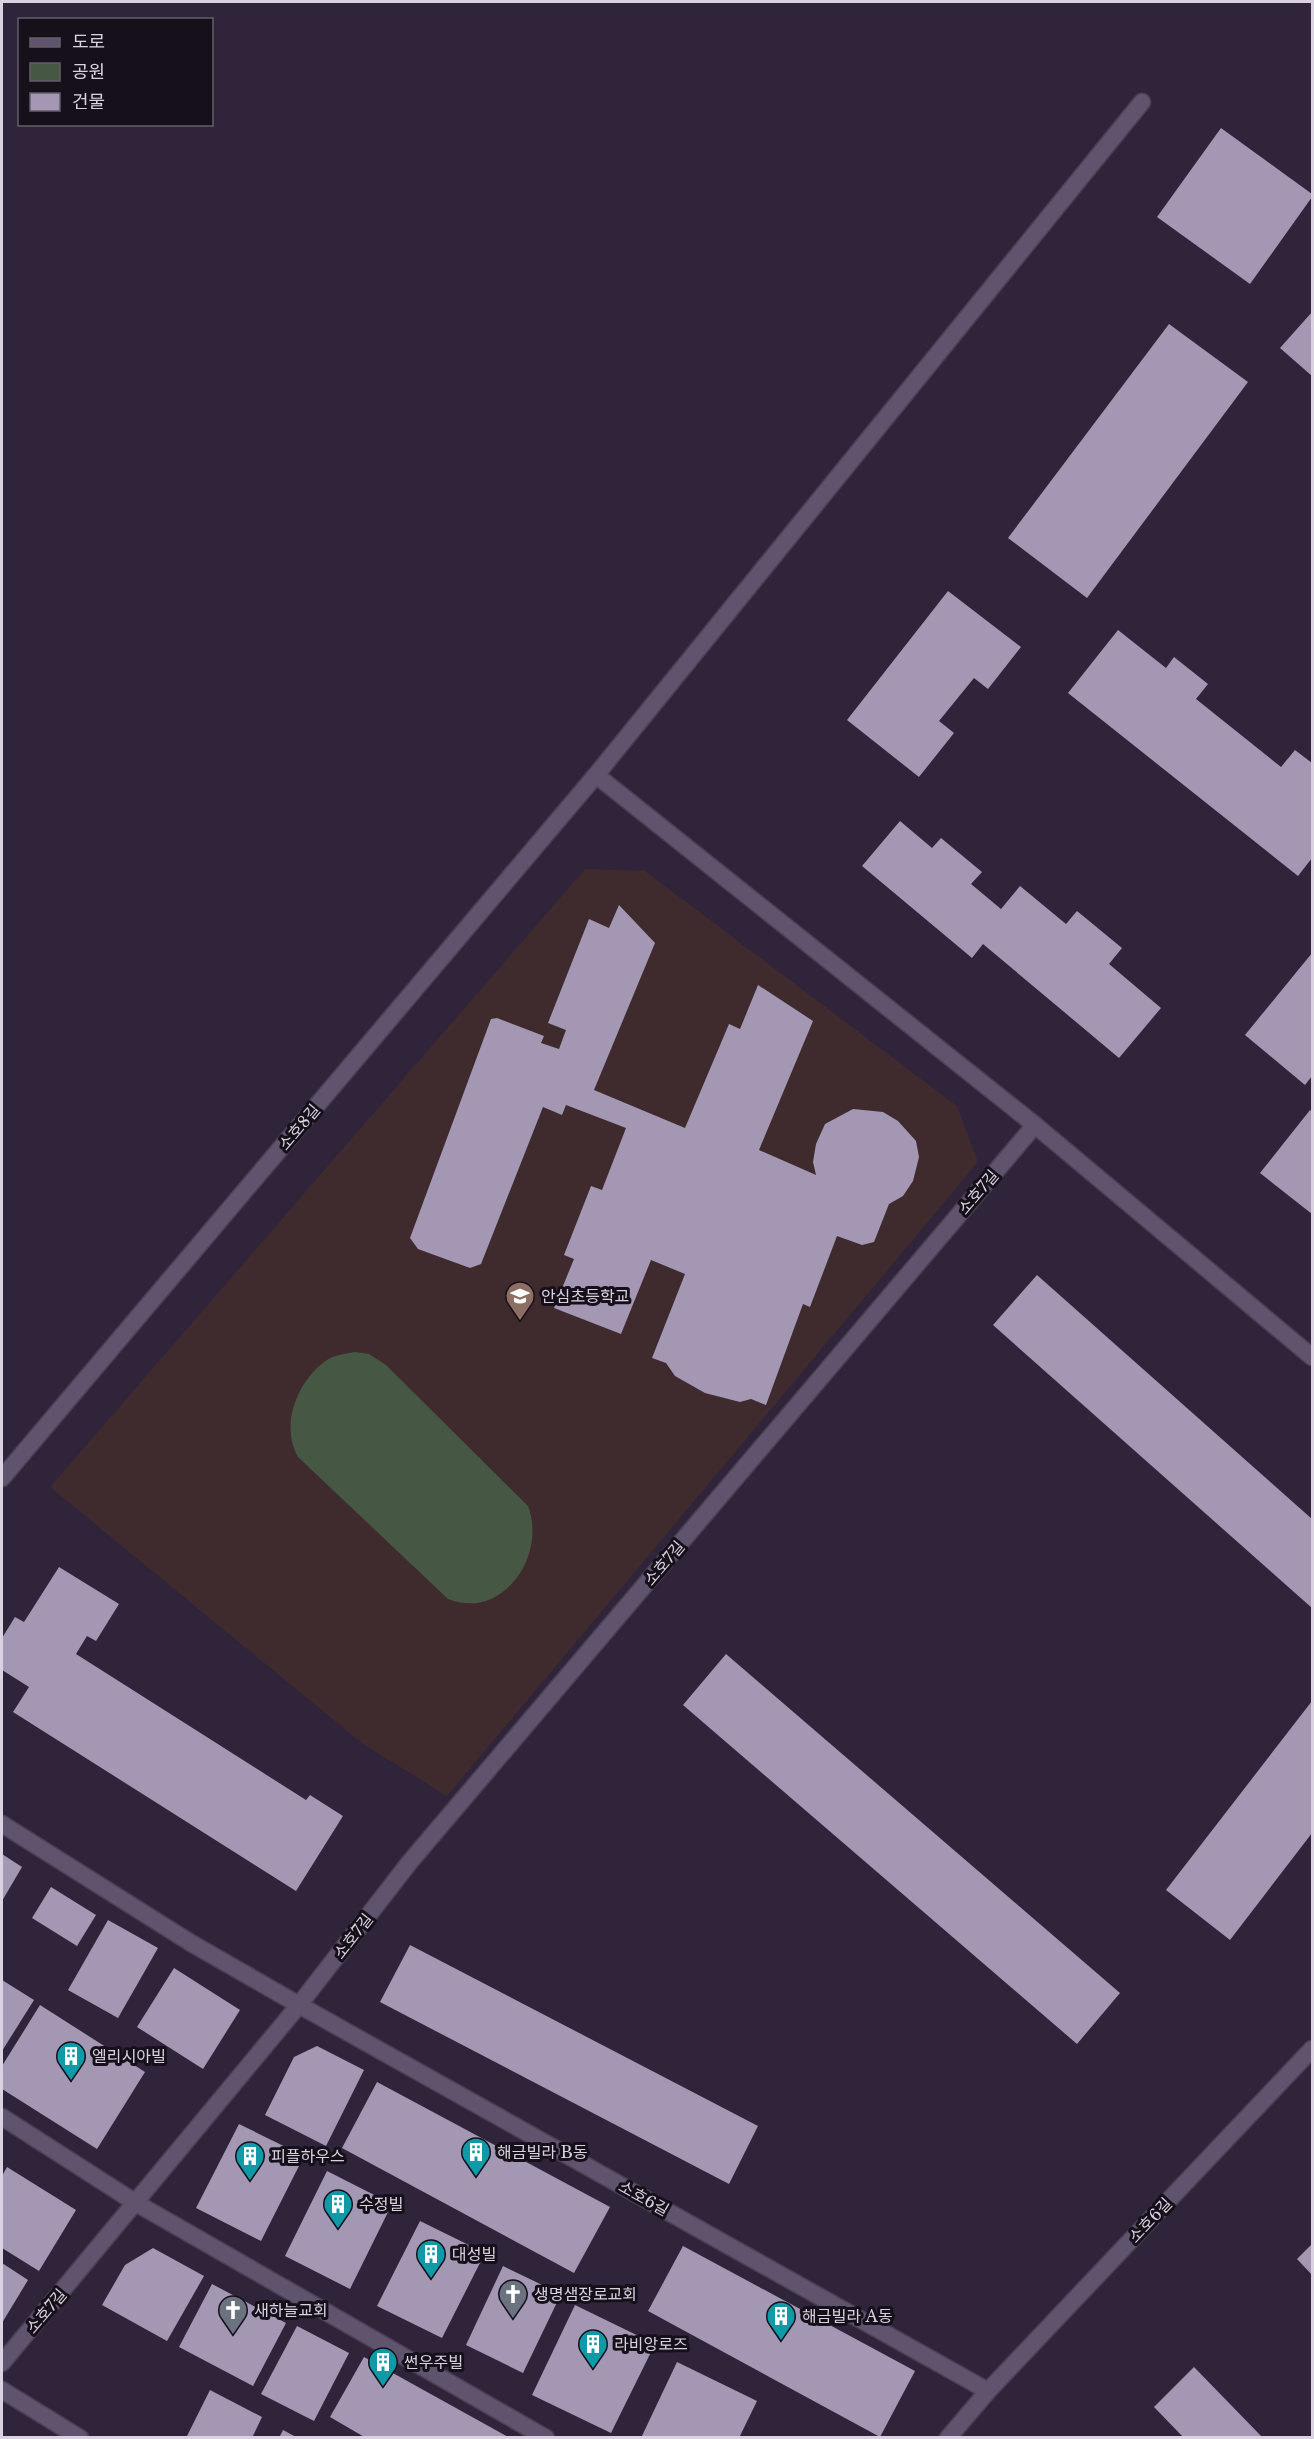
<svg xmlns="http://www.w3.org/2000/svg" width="1314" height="2439" viewBox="0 0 1314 2439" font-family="'Libre Baskerville','Noto Sans KR',serif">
<rect width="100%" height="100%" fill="#30243b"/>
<polygon fill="#3f2b2e" points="585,869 645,871 957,1106 978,1162 447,1796 363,1744 50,1487"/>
<path fill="#465744" d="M355 1352 369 1354 386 1365 528 1506C547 1555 503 1621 448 1599L298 1457C280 1425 297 1383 324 1362 333 1355 344 1354 355 1352Z"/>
<g fill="#a397b4">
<polygon points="1221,128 1312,194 1312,197 1250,284 1157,217"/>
<polygon points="1312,312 1312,376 1280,348"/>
<polygon points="1169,324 1248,382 1087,598 1008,538"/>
<polygon points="948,591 1021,647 988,689 974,678 939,721 954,733 919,777 847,720"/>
<polygon points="1118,630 1166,668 1174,657 1208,684 1196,699 1281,767 1295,750 1312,763 1312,858 1298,876 1068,693"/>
<polygon points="900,821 932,848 941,838 982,872 971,884 1001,909 1020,886 1066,924 1077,911 1122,948 1109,964 1161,1008 1119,1058 983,944 972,958 862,866"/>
<polygon points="619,905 655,943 594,1090 685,1128 729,1024 740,1029 758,985 813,1021 759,1150 816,1175 813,1162 816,1144 825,1124 853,1109 883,1112 898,1121 916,1141 919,1157 913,1181 903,1196 889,1204 874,1242 862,1245 837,1236 810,1307 803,1304 766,1405 751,1399 740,1402 705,1393 675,1376 666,1363 652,1358 685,1274 651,1260 621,1334 554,1308 574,1259 564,1255 591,1186 602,1190 626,1128 566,1105 562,1115 543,1107 481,1264 470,1268 418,1249 410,1238 491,1019 497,1018 544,1036 541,1043 559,1049 566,1030 548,1023 589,919 609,928"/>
<polygon points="1312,953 1312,1076 1305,1085 1245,1035"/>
<polygon points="1310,1110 1312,1112 1312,1214 1260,1173"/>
<polygon points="1037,1275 1312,1519 1312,1608 993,1325"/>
<polygon points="59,1567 119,1604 96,1641 87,1636 76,1654 306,1800 310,1795 343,1816 296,1891 13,1712 29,1687 2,1670 2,1638 15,1617 24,1622"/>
<polygon points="726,1654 1120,1993 1077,2044 683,1705"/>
<polygon points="1312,1701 1312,1833 1230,1940 1166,1890"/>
<polygon points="2,1854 22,1867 2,1901"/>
<polygon points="51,1887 96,1915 77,1946 32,1918"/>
<polygon points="108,1920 158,1948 118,2018 68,1990"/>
<polygon points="410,1945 758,2126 729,2184 380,2002"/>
<polygon points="174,1968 240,2010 203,2069 137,2027"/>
<polygon points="2,1980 34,2000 2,2051"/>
<polygon points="40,2005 145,2072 97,2149 2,2089 2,2066"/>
<polygon points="317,2046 364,2070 326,2146 265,2115 294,2057"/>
<polygon points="377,2082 610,2207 574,2273 342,2148"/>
<polygon points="239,2124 304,2156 261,2241 196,2208"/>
<polygon points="7,2167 76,2210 39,2271 2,2248 2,2176"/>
<polygon points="327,2171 392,2204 350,2289 285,2256"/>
<polygon points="420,2221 485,2253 442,2338 377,2306"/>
<polygon points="1312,2244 1312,2275 1297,2259"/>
<polygon points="683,2246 915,2371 880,2437 648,2311"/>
<polygon points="153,2248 204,2276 167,2341 102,2305 125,2265"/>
<polygon points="2,2263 28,2280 2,2323"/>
<polygon points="503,2266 561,2294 523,2373 466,2345"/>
<polygon points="212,2284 286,2323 253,2386 179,2347"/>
<polygon points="575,2305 655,2344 611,2433 532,2395"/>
<polygon points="297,2326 349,2353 314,2421 261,2394"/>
<polygon points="364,2357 510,2438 366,2438 330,2417"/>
<polygon points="677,2362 757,2401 739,2438 641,2438"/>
<polygon points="1194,2367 1263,2438 1184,2438 1154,2407"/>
<polygon points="210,2390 262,2417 252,2438 186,2438"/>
<polygon points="283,2430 298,2438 279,2438"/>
</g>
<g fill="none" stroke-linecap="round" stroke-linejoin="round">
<g stroke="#4a3f53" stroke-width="19">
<g id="minor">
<polyline points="596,775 1035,1125 1312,1357"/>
<polyline points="2,1478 596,775 1142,102"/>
<polyline points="2,1824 191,1943 299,2005 988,2391"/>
<polyline points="2,2117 136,2203 546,2438"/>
<polyline points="2,2363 299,2005 409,1863 1035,1125"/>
<polyline points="2,2390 80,2438"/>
<polyline points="948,2438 988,2391 1312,2049"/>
</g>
</g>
<use href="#minor" stroke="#60536d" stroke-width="16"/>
</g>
<defs>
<g id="school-pin" transform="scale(1.5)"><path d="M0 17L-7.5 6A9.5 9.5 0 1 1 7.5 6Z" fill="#8d6e63" stroke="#15101a"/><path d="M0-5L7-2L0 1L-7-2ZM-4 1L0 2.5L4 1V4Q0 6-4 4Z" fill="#fff"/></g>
<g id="building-pin" transform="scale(1.5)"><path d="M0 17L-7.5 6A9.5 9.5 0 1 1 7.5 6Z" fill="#0f9aa8" stroke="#15101a"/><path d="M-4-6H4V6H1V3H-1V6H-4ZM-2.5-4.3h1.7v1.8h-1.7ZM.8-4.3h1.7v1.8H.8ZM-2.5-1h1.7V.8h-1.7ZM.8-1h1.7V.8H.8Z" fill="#fff"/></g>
<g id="church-pin" transform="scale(1.5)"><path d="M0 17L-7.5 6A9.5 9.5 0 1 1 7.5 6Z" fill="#6b7280" stroke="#15101a"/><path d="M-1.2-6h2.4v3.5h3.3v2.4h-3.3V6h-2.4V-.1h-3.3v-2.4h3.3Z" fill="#fff"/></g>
</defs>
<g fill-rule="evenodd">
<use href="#school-pin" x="520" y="1296"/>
<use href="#building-pin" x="71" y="2056"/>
<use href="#building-pin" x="476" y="2152"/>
<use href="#building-pin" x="250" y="2156"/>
<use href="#building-pin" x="338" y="2204"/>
<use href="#building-pin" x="431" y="2254"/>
<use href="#church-pin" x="513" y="2294"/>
<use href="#church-pin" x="233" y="2310"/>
<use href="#building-pin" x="781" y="2316"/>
<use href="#building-pin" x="593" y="2344"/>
<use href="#building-pin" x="383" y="2362"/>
</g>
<g text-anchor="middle" stroke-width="6" stroke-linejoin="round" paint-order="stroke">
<g font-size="16" fill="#dad2e1" stroke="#15101a">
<text transform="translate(299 1127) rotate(-50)" y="6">소호8길</text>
<text transform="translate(978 1192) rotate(-50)" y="6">소호7길</text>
<text transform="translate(664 1563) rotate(-50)" y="6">소호7길</text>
<text transform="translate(353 1936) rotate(-52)" y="6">소호7길</text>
<text transform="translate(644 2198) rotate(29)" y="6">소호6길</text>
<text transform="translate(1150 2220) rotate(-47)" y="6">소호6길</text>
<text transform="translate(46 2311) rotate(-50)" y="6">소호7길</text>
</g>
<g font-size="16" fill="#dad2e1" stroke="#15101a" text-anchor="start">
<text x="541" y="1302">안심초등학교</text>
<text x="92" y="2062">엘리시아빌</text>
<text x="497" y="2158">해금빌라 B동</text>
<text x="271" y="2162">피플하우스</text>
<text x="359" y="2210">수정빌</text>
<text x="452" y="2260">대성빌</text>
<text x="534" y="2300">생명샘장로교회</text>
<text x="254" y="2316">새하늘교회</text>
<text x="802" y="2322">해금빌라 A동</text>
<text x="614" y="2350">라비앙로즈</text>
<text x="404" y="2368">썬우주빌</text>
</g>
</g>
<rect width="1314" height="2439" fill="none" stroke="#dad2e1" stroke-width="6"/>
<rect x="18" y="18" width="195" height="108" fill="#15101a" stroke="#645e6a" stroke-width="1.5"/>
<rect x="30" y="38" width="30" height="9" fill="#60536d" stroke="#645e6a" stroke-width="1.5"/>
<text x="72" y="48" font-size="18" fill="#dad2e1">도로</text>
<rect x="30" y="63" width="30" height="18" fill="#465744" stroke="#645e6a" stroke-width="1.5"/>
<text x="72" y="78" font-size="18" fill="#dad2e1">공원</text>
<rect x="30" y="93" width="30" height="18" fill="#a397b4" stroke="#645e6a" stroke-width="1.5"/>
<text x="72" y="108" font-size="18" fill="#dad2e1">건물</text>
</svg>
